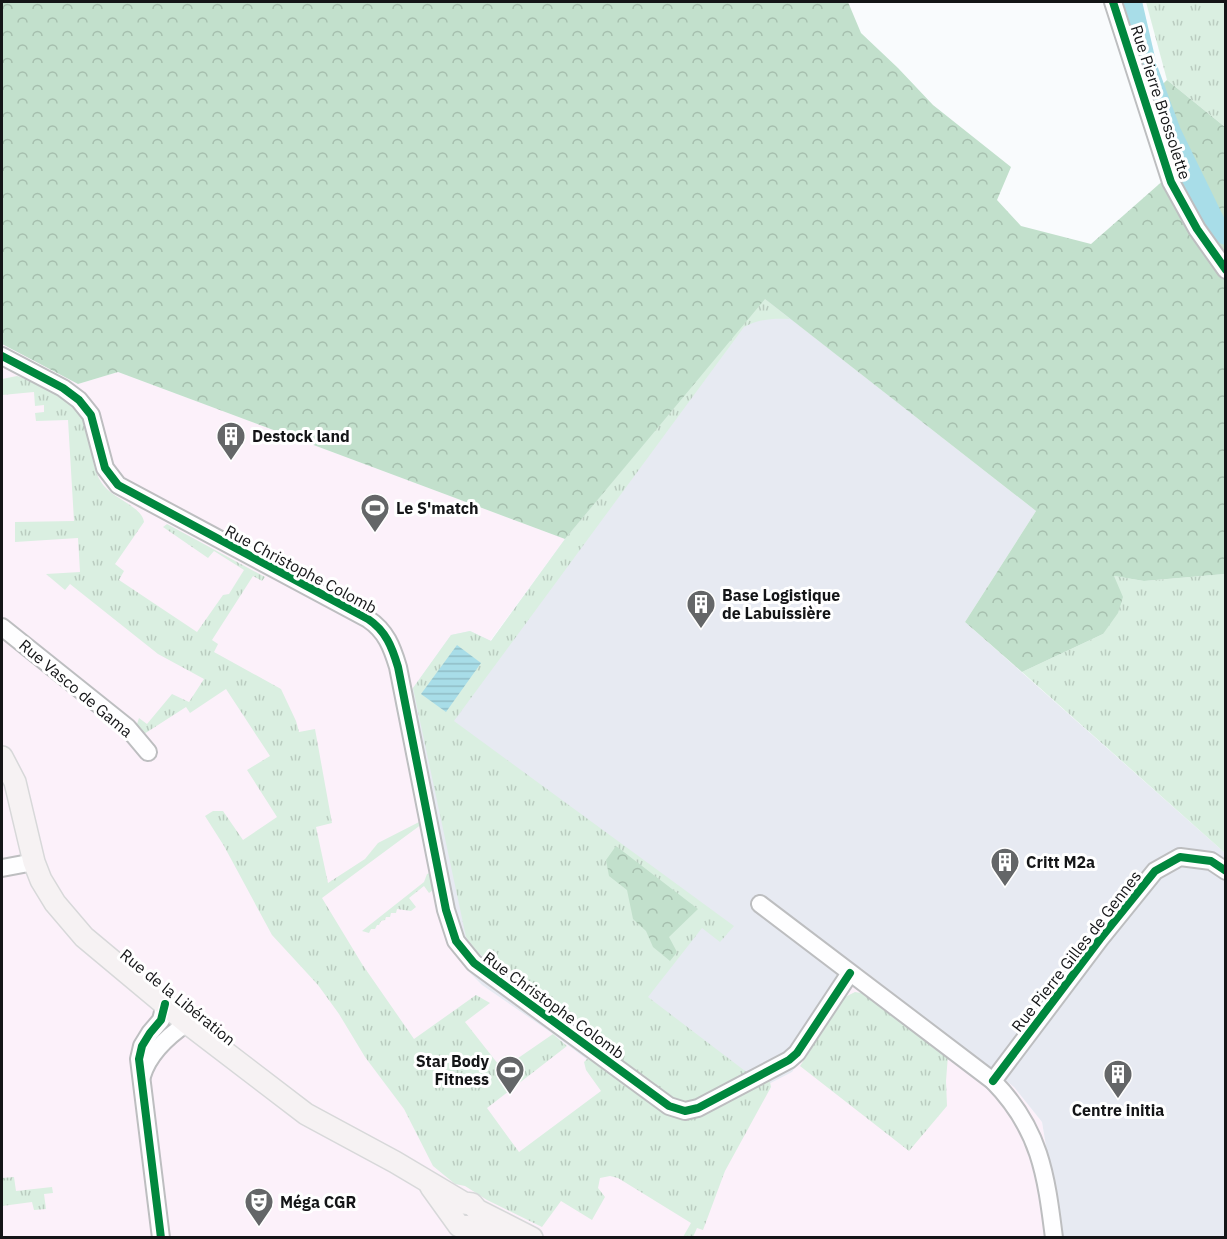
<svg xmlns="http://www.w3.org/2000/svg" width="1227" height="1239" viewBox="0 0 1227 1239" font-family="'IBM Plex Sans',sans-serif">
<defs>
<pattern id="grass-tufts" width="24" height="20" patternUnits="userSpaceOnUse" patternTransform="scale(1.5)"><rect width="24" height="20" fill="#daefe1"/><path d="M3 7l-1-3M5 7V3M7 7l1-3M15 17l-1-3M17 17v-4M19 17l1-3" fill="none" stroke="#baccc0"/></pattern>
<pattern id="forest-crowns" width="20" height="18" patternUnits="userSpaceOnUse" patternTransform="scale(1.5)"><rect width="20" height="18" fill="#c2e0cc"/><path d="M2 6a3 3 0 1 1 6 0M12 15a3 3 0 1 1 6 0" fill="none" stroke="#a6bfae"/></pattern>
<pattern id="water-rules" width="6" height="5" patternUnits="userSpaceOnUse" patternTransform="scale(1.5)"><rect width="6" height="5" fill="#a8dde8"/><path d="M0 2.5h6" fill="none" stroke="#90bdc6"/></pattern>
</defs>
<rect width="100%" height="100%" fill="#f9fbfd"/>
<polygon fill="#fcf1fa" points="2,344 78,384 118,372 565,539 490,641 470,631 451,635 413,688 395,703 451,946 465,968 482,985 553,1034 656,1112 703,1118 792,1072 861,968 1014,1087 1042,1122 1061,1237 2,1237"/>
<polygon fill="#e7eaf2" points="764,298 1036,511 965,622 1225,853 1225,1237 1061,1237 1042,1122 1014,1087 861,968 792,1072 703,1118 657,1112 553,1034 482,985 465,968 451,946 443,920 395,703 413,688 451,635 470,631 491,641 565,539"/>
<g fill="url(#grass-tufts)">
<polygon points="1146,2 1225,2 1225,127 1167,80"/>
<path d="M764 298 790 319C773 318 760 319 744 327L454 721 734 926 720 942 702 928 648 997 749 1074 696 1101 685 1103 671 1098 477 952 466 937 413 688 451 635 470 631 491 641 565 539Z"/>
<path d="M17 376C41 384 82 401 88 429 92 449 91 469 104 486 115 499 142 507 144 522L115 564 124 571 119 580 197 632 223 595 229 594 244 570 214 551 208 558 163 527 167 524 265 577 262 581 253 576 212 640 218 644 214 652 281 689 296 721 299 732 315 729 332 823 316 827 328 883 365 859 378 843 421 821 422 824 322 898 362 964 414 1039 476 995 490 1003 465 1022 502 1069 553 1034 567 1046 487 1108 519 1152 601 1091 586 1070 584 1062 587 1059H591L675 1115 766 1079 770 1082 771 1087 725 1171 703 1230 697 1228 693 1237H683L691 1223 618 1178 610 1176 600 1178 598 1188 605 1197 592 1220 561 1201 542 1227 487 1200 465 1186 455 1184 433 1166 404 1109 365 1057 339 1014 318 985 272 935 224 846 205 816 213 811H223L243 840 277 817 247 770 270 756 226 689 190 713 186 707 144 734 136 727 139 718 147 724 172 694 189 702 204 679 158 654 70 584 65 590 46 574 80 572 78 538 15 542V522L74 521 68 420 36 421 35 413 44 412V405L35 406 34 392 2 395V379Z"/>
<polygon points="1225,574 1225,853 1022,672 1103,634 1114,576 1144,581"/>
<polygon points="433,872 436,888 429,893 424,886 409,898 416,907 411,911 397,909 396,913 391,913 390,917 386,917 385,920 381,921 379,925 377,925 375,929 371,929 369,933 362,931 424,882 427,874"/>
<polygon points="855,992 867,994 948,1055 946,1081 947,1106 909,1151 800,1066 845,997"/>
<polygon points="14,1177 16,1191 52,1187 53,1193 44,1194 46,1209 34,1210 32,1202 2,1206 2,1178"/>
</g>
<g fill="url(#forest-crowns)">
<polygon points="2,2 848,2 861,33 898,68 933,105 1011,167 997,200 1021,226 1091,244 1166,178 1145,101 1167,80 1225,127 1225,574 1144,581 1114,576 1123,597 1118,613 1103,634 1022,672 965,622 1036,511 765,299 565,539 118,372 78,384 2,344"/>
<polygon points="616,846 698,909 669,937 677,952 670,961 653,947 646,931 633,919 627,890 609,876 606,860"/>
</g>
<polygon fill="url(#water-rules)" points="457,645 481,663 446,712 421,694"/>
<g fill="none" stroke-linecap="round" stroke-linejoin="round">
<polyline stroke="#a8dde8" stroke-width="22" points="1131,2 1146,67 1170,132 1215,224 1226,234"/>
<g stroke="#bdbec0" stroke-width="20">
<g id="minor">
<polyline points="1113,2 1171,182 1197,229 1226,270"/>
<path d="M2 356 63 388 79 400 91 415 105 468 118 485 368 619C386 631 392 647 398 667L446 910 456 941 474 963 669 1106 685 1111 698 1108 789 1060 797 1053 850 973"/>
<polyline points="2,627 127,727 148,752"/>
<polyline points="2,868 34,862"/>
<path d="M760 904 993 1081C1040 1129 1046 1174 1054 1238"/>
<path d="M142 1076C149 1053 168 1036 187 1023"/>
<polyline points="993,1081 1100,939 1155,871 1180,857 1211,861 1226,871"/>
<polyline points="161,1238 139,1059 142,1046 150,1033 161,1020 165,1004"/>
</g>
</g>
<g stroke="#d7d8d9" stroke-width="24">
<g id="major">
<polyline points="2,757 15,782 34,862 41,880 55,903 84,937 187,1023 306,1114 395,1162 464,1203 472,1204 477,1210 532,1238"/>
<polyline points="431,1187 459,1226 490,1228 507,1233"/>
</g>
</g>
<use href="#minor" stroke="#fefeff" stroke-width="16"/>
<use href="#major" stroke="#f6f2f3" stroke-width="21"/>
<g stroke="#fff" stroke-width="11">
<g id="cycleway">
<polyline points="1113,2 1171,182 1197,229 1226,270"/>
<path d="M2 356 63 388 79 400 91 415 105 468 118 485 368 619C386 631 392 647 398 667L446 910 456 941 474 963 669 1106 685 1111 698 1108 789 1060 797 1053 850 973"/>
<polyline points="993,1081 1100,939 1155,871 1180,857 1211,861 1226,871"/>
<polyline points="161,1238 139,1059 142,1046 150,1033 161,1020 165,1004"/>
</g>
</g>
<use href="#cycleway" stroke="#00873e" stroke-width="8"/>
</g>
<defs>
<g id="building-pin" transform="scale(1.5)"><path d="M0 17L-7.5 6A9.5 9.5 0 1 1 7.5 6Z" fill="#646668" stroke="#fff"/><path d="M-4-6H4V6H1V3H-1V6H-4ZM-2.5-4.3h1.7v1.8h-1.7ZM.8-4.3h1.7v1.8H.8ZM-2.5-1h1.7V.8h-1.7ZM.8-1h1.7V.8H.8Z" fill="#fff"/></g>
<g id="stadium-pin" transform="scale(1.5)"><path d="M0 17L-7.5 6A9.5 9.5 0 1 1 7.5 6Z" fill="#646668" stroke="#fff"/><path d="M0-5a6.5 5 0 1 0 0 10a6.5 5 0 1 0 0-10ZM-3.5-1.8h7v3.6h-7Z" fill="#fff"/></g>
<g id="theatre-pin" transform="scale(1.5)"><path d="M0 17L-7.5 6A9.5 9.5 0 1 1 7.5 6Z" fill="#646668" stroke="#fff"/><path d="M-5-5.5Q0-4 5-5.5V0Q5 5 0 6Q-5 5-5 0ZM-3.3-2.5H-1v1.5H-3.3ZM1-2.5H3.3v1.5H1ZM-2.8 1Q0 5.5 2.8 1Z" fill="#fff"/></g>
</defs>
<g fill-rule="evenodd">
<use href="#building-pin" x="231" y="436"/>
<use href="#stadium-pin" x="375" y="508"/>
<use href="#building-pin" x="701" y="604"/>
<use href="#building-pin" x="1005" y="862"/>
<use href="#stadium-pin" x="510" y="1070"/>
<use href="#building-pin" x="1118" y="1074"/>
<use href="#theatre-pin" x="259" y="1202"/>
</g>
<g text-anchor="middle" stroke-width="6" stroke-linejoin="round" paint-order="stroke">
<g font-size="16" fill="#141517" stroke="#fff">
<text transform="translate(1161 102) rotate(72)" y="6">Rue Pierre Brossolette</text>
<text transform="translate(301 569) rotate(28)" y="6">Rue Christophe Colomb</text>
<text transform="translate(76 688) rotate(40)" y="6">Rue Vasco de Gama</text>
<text transform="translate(1076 951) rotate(-52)" y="6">Rue Pierre Gilles de Gennes</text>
<text transform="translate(178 997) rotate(39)" y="6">Rue de la Libération</text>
<text transform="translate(554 1005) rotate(36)" y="6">Rue Christophe Colomb</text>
</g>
<g font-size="16" font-weight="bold" fill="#141517" stroke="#fff" text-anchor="start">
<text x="252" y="442">Destock land</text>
<text x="396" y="514">Le S'match</text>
<text x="722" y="601">Base Logistique<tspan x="722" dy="18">de Labuissière</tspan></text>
<text x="1026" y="868">Critt M2a</text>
<text x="489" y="1067" text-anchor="end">Star Body<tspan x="489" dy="18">Fitness</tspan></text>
<text x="1118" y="1116" text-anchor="middle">Centre initia</text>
<text x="280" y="1208">Méga CGR</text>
</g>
</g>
<rect width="1227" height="1239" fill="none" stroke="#141517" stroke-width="6"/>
</svg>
